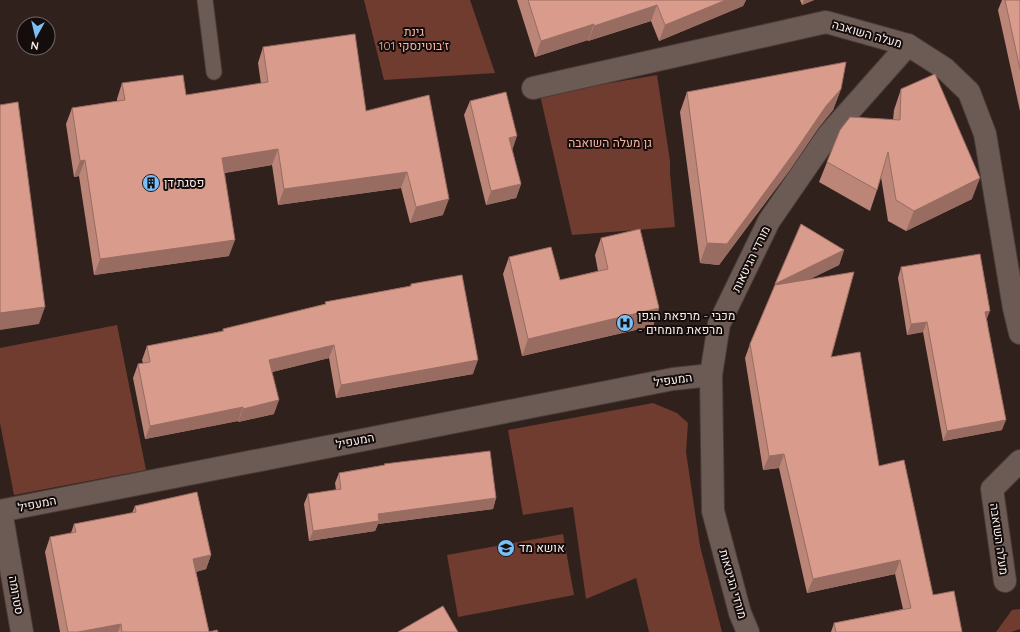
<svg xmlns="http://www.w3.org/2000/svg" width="1020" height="632" viewBox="0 0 1020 632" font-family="Quicksand,Heebo,sans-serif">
<rect width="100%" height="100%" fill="#31211d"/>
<g fill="#6f3c2f">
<polygon points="364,0 470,0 495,73 384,80"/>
<polygon points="657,75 670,161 670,173 675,227 572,235 540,95"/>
<polygon points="117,325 146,470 14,495 0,423 0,348"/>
<polygon points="653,403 677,413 688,423 686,452 700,546 722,632 649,632 636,578 586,599 573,507 523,515 508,430"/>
<polygon points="563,534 574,595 458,617 447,555"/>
<polygon points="1020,609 1020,629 1011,632 996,632 1012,610"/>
</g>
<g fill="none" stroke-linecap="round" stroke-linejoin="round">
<g stroke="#4a3d39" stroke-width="17">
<polyline id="service" points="205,0 214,72"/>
</g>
<g stroke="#4a3d39" stroke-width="24">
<g id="minor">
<polyline points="533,88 826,22 908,45 944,68 969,92 985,134 1014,308 1020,333"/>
<polyline points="0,511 673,379 711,375"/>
<polyline points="1,511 22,632"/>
<polyline points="1005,581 992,489 1020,461"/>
<polyline points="748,632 740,613 713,511 711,375 719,324 769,221 829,134 908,45"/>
</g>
</g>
<use href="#service" stroke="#6c5a55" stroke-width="15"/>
<use href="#minor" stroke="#6c5a55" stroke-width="22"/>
</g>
<g fill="#bb8578">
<polygon points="517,0 746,0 743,6 659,41 651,21 588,41 588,40 535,57"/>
<polygon points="800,0 814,0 802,5"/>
<polygon points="1002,0 1020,0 1020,111 998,10"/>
<polygon points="263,47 366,111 443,215 410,223 401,188 278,205 272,165 225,173 229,256 94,275 79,176 74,177 66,124 72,108 117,101 117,99 122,83 186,95 261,84 258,63"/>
<polygon points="841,89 833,110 819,127 789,171 719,265 700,263 680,112 687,92"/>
<polygon points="901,89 972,199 906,231 888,221 881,177 877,190 870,211 819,182 827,162 893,120 894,110"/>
<polygon points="470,101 512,149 521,184 516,198 486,205 464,115"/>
<polygon points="801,224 844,250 839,265 809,279 831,357 879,466 933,595 962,632 831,632 834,623 903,609 895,574 807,593 779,468 763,470 745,358 750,344"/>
<polygon points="601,238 659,308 653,326 522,356 503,274 509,257 560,280 598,271 595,255"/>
<polygon points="901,267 987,319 1002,430 943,441 923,332 907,335 898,278"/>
<polygon points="411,284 473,374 336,398 329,358 272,372 274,414 238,422 238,421 145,439 133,378 138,364 143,363 142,360 147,346 222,331 223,329 325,304 325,302 410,286"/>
<polygon points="384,464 496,498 493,509 378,524 375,531 309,541 304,504 308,494 336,490 335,483 339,473 384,465"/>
<polygon points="135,506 211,555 206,569 196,572 209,632 218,632 60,632 45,552 50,537 71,533 74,524 132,513"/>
</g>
<g fill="#986c61">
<polygon points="726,0 746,0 743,6 659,41 665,25"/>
<polygon points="804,0 814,0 802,5"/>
<polygon points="657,5 651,21 588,41 594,26"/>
<polygon points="594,24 588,40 535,57 541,41"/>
<polygon points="841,89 833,110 819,127 789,171 719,265 700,263 707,243"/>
<polygon points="517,136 512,151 509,138"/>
<polygon points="278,149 272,165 216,174 222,158"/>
<polygon points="85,160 79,176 74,177 80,161"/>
<polygon points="407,172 401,188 278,205 284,189"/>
<polygon points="980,178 972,199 906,231 914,211"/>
<polygon points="521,184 516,198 486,205 491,191"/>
<polygon points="449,199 443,215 410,223 416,207"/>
<polygon points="235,240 229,256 94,275 100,259"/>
<polygon points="844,250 839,265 770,299 775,284"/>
<polygon points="45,307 39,324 0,330 0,313"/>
<polygon points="659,308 653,326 522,356 528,339"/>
<polygon points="990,311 986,321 985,312"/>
<polygon points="927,322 923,332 907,335 911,324"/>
<polygon points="334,345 329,358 264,374 269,360"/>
<polygon points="478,360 473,374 336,398 341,385"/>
<polygon points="279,400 274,414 238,422 243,409"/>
<polygon points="243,407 238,421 145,439 150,426"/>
<polygon points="1006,420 1002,430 943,441 947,431"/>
<polygon points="784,454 779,468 763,470 769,456"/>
<polygon points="496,498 493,509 378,524 375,531 309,541 313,531 378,514"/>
<polygon points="211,555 206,569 188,574 193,559"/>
<polygon points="900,560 895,574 807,593 813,579"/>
<polygon points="121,624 118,632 78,632"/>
</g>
<g fill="#d99b8b" stroke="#986c61">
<polygon points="528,0 726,0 665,25 657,5 594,26 594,24 541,41"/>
<polygon points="1005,0 1020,0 1020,69"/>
<polygon points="355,34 366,111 429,95 449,199 416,207 407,172 284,189 278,149 222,158 235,240 100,259 85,160 80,161 72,108 125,100 122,83 183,75 186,95 268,82 263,47"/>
<polygon points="846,62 841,89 826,106 796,150 727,244 707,243 687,92"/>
<polygon points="935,74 980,178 914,211 896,200 888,152 877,190 827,162 840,130 850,117 900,120 901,89"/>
<polygon points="506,92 517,136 509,138 521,184 491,191 470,101"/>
<polygon points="18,102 45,307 0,313 0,105"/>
<polygon points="801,224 844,250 775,284"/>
<polygon points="640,229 659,308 528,339 509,257 551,247 560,280 608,269 601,238"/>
<polygon points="980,254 990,311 985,312 1006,420 947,431 927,322 911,324 901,267"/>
<polygon points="854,272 831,357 860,352 879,466 904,460 933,595 954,591 962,632 836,632 834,623 911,608 900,560 813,579 784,454 769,456 750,344 775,285"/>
<polygon points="462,275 478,360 341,385 334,345 269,360 279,400 243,409 243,407 150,426 138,364 150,362 147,346 224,331 223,329 326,304 325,302 411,286 411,284"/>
<polygon points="490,451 496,498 378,514 379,521 313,531 308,494 341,489 339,473 385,465 384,464"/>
<polygon points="197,492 211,555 193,559 209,632 217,630 218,632 122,632 121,624 78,632 68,632 50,537 76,532 74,524 136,512 135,506"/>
<polygon points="443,606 458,632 398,632"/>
</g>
<defs>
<g id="building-disc" transform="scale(0.9)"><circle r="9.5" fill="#7abff8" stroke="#140d0b"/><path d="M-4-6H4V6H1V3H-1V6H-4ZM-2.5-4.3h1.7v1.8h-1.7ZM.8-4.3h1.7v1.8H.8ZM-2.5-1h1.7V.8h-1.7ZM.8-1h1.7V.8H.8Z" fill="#111"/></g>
<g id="hospital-disc" transform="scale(0.9)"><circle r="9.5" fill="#7abff8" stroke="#140d0b"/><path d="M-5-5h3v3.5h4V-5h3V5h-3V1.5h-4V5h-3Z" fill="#111"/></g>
<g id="school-disc" transform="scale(0.9)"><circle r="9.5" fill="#7abff8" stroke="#140d0b"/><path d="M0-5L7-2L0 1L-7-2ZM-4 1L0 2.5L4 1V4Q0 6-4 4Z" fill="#111"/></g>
</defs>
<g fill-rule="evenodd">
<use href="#building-disc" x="151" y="183"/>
<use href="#hospital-disc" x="625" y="323"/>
<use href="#school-disc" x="506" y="548"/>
</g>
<g text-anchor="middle" stroke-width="4" stroke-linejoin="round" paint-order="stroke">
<g font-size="12" fill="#f9b3a1" stroke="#140d0b">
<text x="414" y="36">גינת<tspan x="414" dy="14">ז'בוטינסקי 101</tspan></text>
<text x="610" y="147">גן מעלה השואבה</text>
</g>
<g font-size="12" fill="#faefec" stroke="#140d0b">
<text transform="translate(867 34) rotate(16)" y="4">מעלה השואבה</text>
<text transform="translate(751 259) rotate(-64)" y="4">מורדי הגיטאות</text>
<text transform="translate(673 380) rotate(-8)" y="4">המעפיל</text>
<text transform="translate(355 441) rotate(-11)" y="4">המעפיל</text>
<text transform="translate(37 504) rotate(-11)" y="4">המעפיל</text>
<text transform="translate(999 539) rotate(82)" y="4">מעלה השואבה</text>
<text transform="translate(733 584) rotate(74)" y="4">מורדי הגיטאות</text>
<text transform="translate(16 595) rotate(80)" y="4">סטרומה</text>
</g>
<g font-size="12" fill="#faefec" stroke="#140d0b" text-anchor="start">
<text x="164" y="187">פסגת דן</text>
<text x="638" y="320">מכבי - מרפאת הגפן<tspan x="638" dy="14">- מרפאת מומחים</tspan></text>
<text x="519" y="552">אושא מד</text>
</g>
</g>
<g transform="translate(36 36) rotate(188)"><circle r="19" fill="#140d0b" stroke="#706765"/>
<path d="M0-3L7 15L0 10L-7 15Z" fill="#7abff8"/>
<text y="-6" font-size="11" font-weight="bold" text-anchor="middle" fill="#faefec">N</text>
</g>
</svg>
